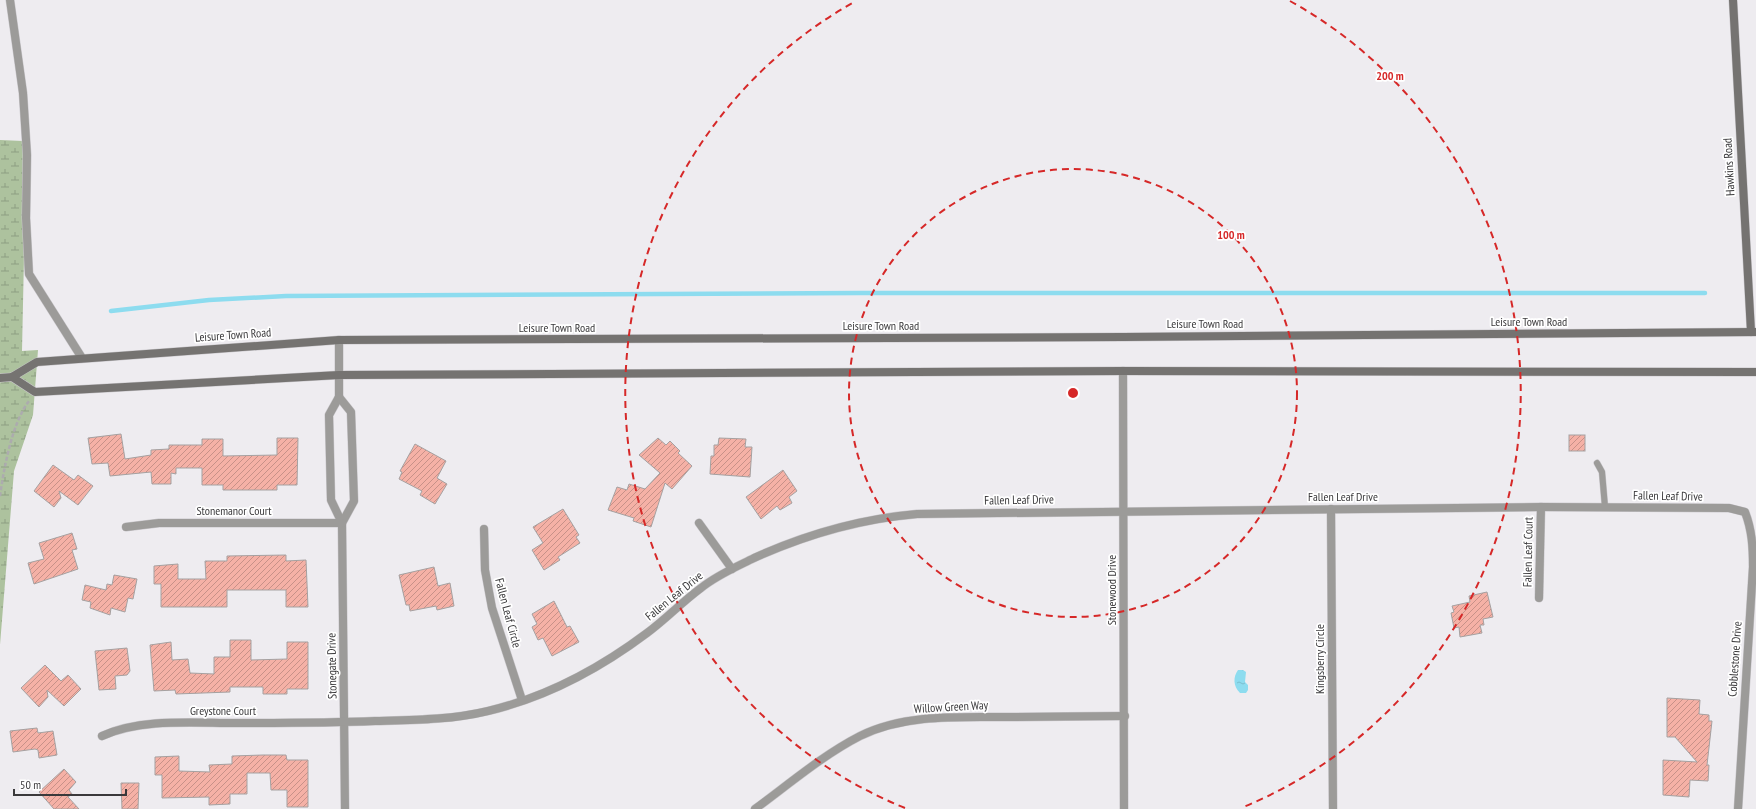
<svg xmlns="http://www.w3.org/2000/svg" width="1756" height="809" viewBox="0 0 1756 809" font-family="'PT Sans Narrow',sans-serif">
<defs>
<pattern id="wetland-marsh" width="20" height="14" patternUnits="userSpaceOnUse"><rect width="20" height="14" fill="#adc29e"/><path d="M1 5h8M5 5V1M11 12h8M15 12V8" fill="none" stroke="#8e9f82"/></pattern>
<pattern id="water-ripples" width="26" height="14" patternUnits="userSpaceOnUse"><rect width="26" height="14" fill="#8ddcef"/><path d="M2 4q2-2 4 0t4 0M15 11q2-2 4 0t4 0" fill="none" stroke="#7abece"/></pattern>
<pattern id="building-hatch" width="6" height="6" patternUnits="userSpaceOnUse"><rect width="6" height="6" fill="#f5b1a6"/><path d="M-1 1l2-2M0 6l6-6M5 7l2-2" fill="none" stroke="#c79188"/></pattern>
</defs>
<rect width="100%" height="100%" fill="#eeecf0"/>
<polygon fill="url(#wetland-marsh)" points="0,140 23,141 25,209 22,351 38,350 33,415 14,471 0,645"/>
<path fill="url(#water-ripples)" d="M1238 670H1243L1246 672 1245 682 1248 685V690L1246 693H1240C1233 686 1233 677 1238 670Z"/>
<g fill="none" stroke-linecap="round" stroke-linejoin="round">
<polyline stroke="#8ddcef" stroke-width="4.5" points="111,311 209,300 286,296 861,293 1705,293"/>
</g>
<g fill="url(#building-hatch)" stroke="#a5a1a1">
<polygon points="121,434 125,459 151,455 151,450 169,449 169,445 202,445 202,439 223,439 223,456 277,455 277,438 298,438 297,485 277,485 277,490 223,490 223,485 202,485 202,468 176,468 176,474 171,473 171,484 152,484 151,472 110,476 108,463 92,464 88,438"/>
<rect x="1569" y="435" width="16" height="16"/>
<polygon points="658,438 666,445 670,441 680,451 678,453 692,466 672,489 665,483 651,527 633,521 634,518 608,510 617,487 627,490 629,484 645,489 660,473 639,455"/>
<polygon points="719,438 746,439 745,447 752,447 750,477 710,474 711,456 714,456 714,445 718,445"/>
<polygon points="415,444 446,461 437,478 447,484 435,504 420,495 422,491 399,479 402,472 400,471"/>
<polygon points="53,465 74,480 78,475 93,486 78,505 59,491 61,498 54,507 34,491"/>
<polygon points="783,470 797,491 789,497 792,503 780,510 777,506 761,519 746,497"/>
<polygon points="563,509 579,535 576,537 580,543 558,557 560,560 544,570 532,550 543,543 533,527"/>
<polygon points="72,533 77,549 72,550 78,569 34,584 28,563 44,559 39,543"/>
<polygon points="286,555 286,561 306,560 308,607 286,607 286,590 227,590 227,607 161,607 161,584 154,584 154,566 178,564 178,579 206,579 205,561 227,561 227,556"/>
<polygon points="434,567 438,586 450,583 454,606 437,610 436,606 410,611 409,605 406,605 399,575"/>
<polygon points="114,575 137,579 133,599 128,598 125,612 111,608 110,615 90,608 91,602 82,600 85,585 106,590 107,584 112,585"/>
<polygon points="1487,592 1493,617 1483,619 1484,625 1480,625 1482,633 1460,637 1459,627 1454,628 1451,613 1454,612 1452,606 1470,602 1469,596"/>
<polygon points="554,601 567,627 570,626 579,642 552,656 543,638 538,640 532,627 537,624 532,614"/>
<polygon points="230,640 251,640 251,660 287,659 287,642 308,642 308,689 287,689 287,694 263,694 263,687 230,687 230,692 176,694 175,690 154,691 150,645 171,642 172,660 188,659 190,673 214,674 214,657 230,657"/>
<polygon points="127,648 130,671 127,675 115,676 116,689 99,690 95,651"/>
<polygon points="45,665 61,681 68,675 81,689 64,706 47,690 48,697 39,707 21,688"/>
<polygon points="1667,698 1700,700 1699,714 1709,715 1709,721 1712,721 1707,765 1709,765 1708,781 1690,780 1689,797 1663,795 1663,760 1697,762 1675,737 1667,737"/>
<polygon points="37,728 38,733 53,731 57,755 39,758 38,750 35,749 13,752 10,731"/>
<polygon points="263,755 286,755 287,760 308,760 308,807 287,807 287,790 271,790 270,773 247,773 247,794 230,794 230,804 209,805 209,797 162,798 162,775 155,775 155,757 179,756 179,771 210,772 209,765 232,764 232,756"/>
<polygon points="64,769 76,782 69,790 72,794 68,797 79,809 54,809 39,792"/>
<polygon points="121,783 139,783 138,809 122,809"/>
</g>
<g fill="none" stroke-linecap="round" stroke-linejoin="round">
<g stroke="#cac8cc" stroke-width="7">
<polyline id="lane" points="1597,463 1602,472 1605,507"/>
</g>
<g stroke="#cac8cc" stroke-width="9">
<g id="street">
<polyline points="10,0 23,93 27,155 26,218 29,274 82,358"/>
<polyline points="339,340 339,397 329,415 331,500 342,523 345,809"/>
<polyline points="1123,371 1124,809"/>
<polyline points="339,397 351,412 354,501 342,523"/>
<polyline points="1331,509 1333,809"/>
<polyline points="699,523 732,569"/>
<polyline points="126,527 159,523 342,523"/>
<polyline points="484,529 485,570 492,608 522,700"/>
<polyline points="1539,598 1541,507"/>
<path d="M102 736C141 718 193 723 236 723 282 723 329 723 375 721 413 720 451 720 488 711 547 697 599 669 647 633 666 619 682 602 701 588 717 575 736 567 754 558 807 534 859 519 917 514L1541 507 1729 508 1745 512C1752 530 1753 547 1753 567L1738 809"/>
<path d="M755 809C789 784 823 755 860 736 904 714 958 717 1006 717 1046 717 1085 716 1125 716"/>
</g>
</g>
<g stroke="#cac8cc" stroke-width="9">
<g id="secondary">
<polyline points="1733,0 1751,332"/>
<polyline points="12,377 35,392 339,375 1123,371 1756,372"/>
<polyline points="0,378 12,377 37,362 339,340 1123,337 1756,332"/>
</g>
</g>
<path stroke="#acabae" stroke-width="2.5" stroke-dasharray="4 2" stroke-linecap="butt" d="M0 496C4 468 12 423 29 401"/>
<use href="#lane" stroke="#9c9b99" stroke-width="6"/>
<use href="#street" stroke="#9c9b99" stroke-width="8"/>
<use href="#secondary" stroke="#757371" stroke-width="8"/>
</g>
<g fill="none" stroke="#d62828" stroke-width="2" stroke-dasharray="7 5">
<circle cx="1073" cy="393" r="224"/>
<path d="M905 808A448 448 0 0 1 856 1M1290 1A448 448 0 0 1 1241 808"/>
</g>
<g text-anchor="middle" stroke-width="3.5" stroke-linejoin="round" paint-order="stroke">
<g font-size="12" fill="#3a393b" stroke="#fff">
<text transform="translate(1729 167) rotate(-93)" y="4">Hawkins Road</text>
<text x="1529" y="326">Leisure Town Road</text>
<text x="1205" y="328">Leisure Town Road</text>
<text x="881" y="330">Leisure Town Road</text>
<text x="557" y="332">Leisure Town Road</text>
<text transform="translate(233 335) rotate(-4)" y="4">Leisure Town Road</text>
<text transform="translate(1668 496) rotate(1)" y="4">Fallen Leaf Drive</text>
<text x="1343" y="501">Fallen Leaf Drive</text>
<text transform="translate(1019 500) rotate(-1)" y="4">Fallen Leaf Drive</text>
<text x="234" y="515">Stonemanor Court</text>
<text transform="translate(1528 552) rotate(-89)" y="4">Fallen Leaf Court</text>
<text transform="translate(1112 590) rotate(-90)" y="4">Stonewood Drive</text>
<text transform="translate(674 596) rotate(-39)" y="4">Fallen Leaf Drive</text>
<text transform="translate(508 613) rotate(75)" y="4">Fallen Leaf Circle</text>
<text transform="translate(1320 659) rotate(-90)" y="4">Kingsberry Circle</text>
<text transform="translate(1735 659) rotate(-86)" y="4">Cobblestone Drive</text>
<text transform="translate(332 666) rotate(-91)" y="4">Stonegate Drive</text>
<text transform="translate(951 707) rotate(-3)" y="4">Willow Green Way</text>
<text x="223" y="715">Greystone Court</text>
</g>
</g>
<circle cx="1073" cy="393" r="6" fill="#d62828" stroke="#fff" stroke-width="2"/>
<g font-size="12" text-anchor="middle" font-weight="bold" fill="#d62828" stroke="#fff" stroke-width="3.5" stroke-linejoin="round" paint-order="stroke">
<text x="1390" y="80">200 m</text>
<text x="1231" y="239">100 m</text>
</g>
<path d="M14 789v6h112v-6" fill="none" stroke="#3a393b" stroke-width="2"/>
<text x="20" y="789" font-size="12" fill="#3a393b" stroke="#ffffff" stroke-width="3" paint-order="stroke">50 m</text>
</svg>
